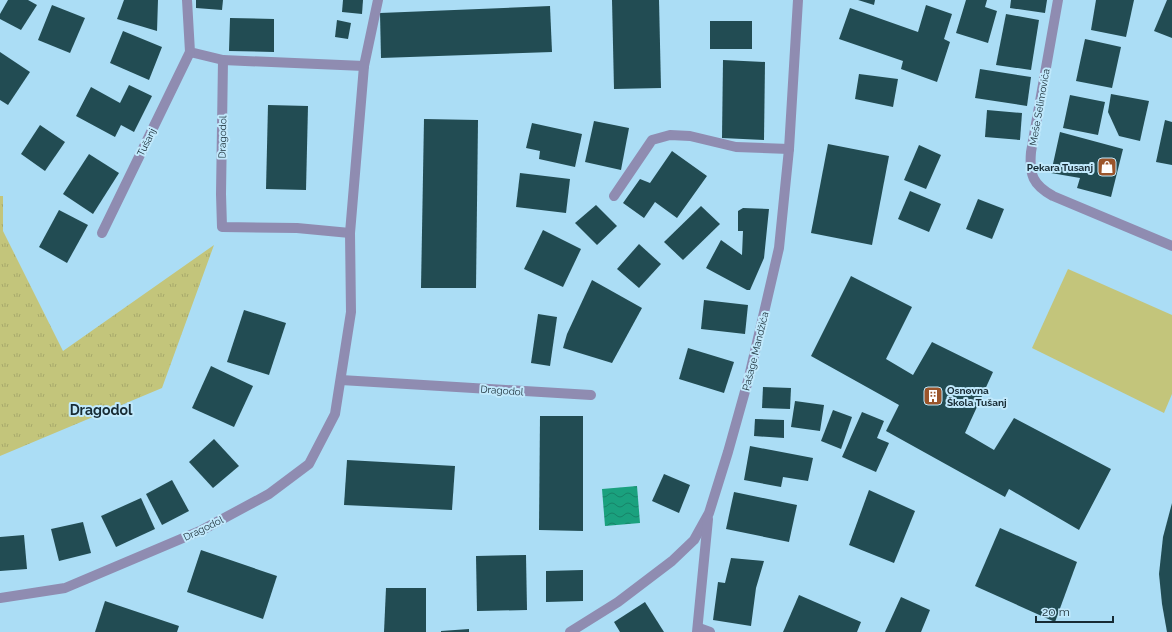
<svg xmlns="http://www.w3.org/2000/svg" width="1172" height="632" viewBox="0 0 1172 632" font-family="Raleway,sans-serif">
<defs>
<pattern id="grass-tufts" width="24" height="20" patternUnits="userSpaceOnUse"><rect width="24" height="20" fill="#c3c57b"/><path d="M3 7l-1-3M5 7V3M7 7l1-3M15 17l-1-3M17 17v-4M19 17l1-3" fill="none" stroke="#a7a96b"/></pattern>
<pattern id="water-waves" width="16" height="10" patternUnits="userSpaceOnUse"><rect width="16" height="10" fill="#1aa17e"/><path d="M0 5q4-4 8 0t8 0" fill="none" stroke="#168368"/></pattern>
</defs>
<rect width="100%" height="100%" fill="#abddf5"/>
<polygon fill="url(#grass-tufts)" points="0,196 3,196 3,231 63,351 214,245 162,388 0,456"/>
<polygon fill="#c3c57b" points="1068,269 1172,315 1172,394 1164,413 1032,348"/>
<polygon fill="url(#water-waves)" points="637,486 640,523 605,526 602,489"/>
<g fill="#224c53">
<polygon points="8,0 28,0 37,5 21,30 0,19 0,14"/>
<polygon points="124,0 158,0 157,31 117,19"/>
<polygon points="196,0 223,0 222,10 196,8"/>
<polygon points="343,0 363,0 362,14 342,12"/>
<polygon points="612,0 659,0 661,88 614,89"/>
<polygon points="858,0 875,0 874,5"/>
<polygon points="966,0 987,0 985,7 997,11 988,43 956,33"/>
<polygon points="1011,0 1047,0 1045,13 1010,8"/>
<polygon points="1096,0 1134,0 1126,37 1091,30"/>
<polygon points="1167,0 1172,0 1172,38 1154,31"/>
<polygon points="52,5 85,18 70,53 38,40"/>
<polygon points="926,5 952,14 944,39 950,42 937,82 901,69 903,61 839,39 850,8 918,32"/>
<polygon points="550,6 552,52 381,58 380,13"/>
<polygon points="1006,14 1039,20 1031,70 996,65"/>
<polygon points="230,18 274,19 274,52 229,51"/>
<polygon points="337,20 351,23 348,39 335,37"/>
<rect x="710" y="21" width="42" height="28"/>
<polygon points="123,31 162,47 149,80 110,63"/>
<polygon points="1085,39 1121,47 1112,88 1076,81"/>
<polygon points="0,52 30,72 8,105 0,100"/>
<polygon points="723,60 765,62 764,140 722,138"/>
<polygon points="980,69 1031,77 1027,106 975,98"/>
<polygon points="859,74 898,79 893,107 855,99"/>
<polygon points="129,85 152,96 134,132 121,125 115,137 76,116 91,87 120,103"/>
<polygon points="1111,94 1149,101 1140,141 1119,136 1108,112"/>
<polygon points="1070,95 1105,102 1098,135 1063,128"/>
<polygon points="268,105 308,106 306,190 266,189"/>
<polygon points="987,110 1022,113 1020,140 985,137"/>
<polygon points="424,119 478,120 476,288 421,288"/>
<polygon points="1165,120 1172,122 1172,165 1156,162"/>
<polygon points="594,121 629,128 621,170 585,162"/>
<polygon points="532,123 582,134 575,167 539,159 540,151 526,148"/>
<polygon points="40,125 65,142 45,171 21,154"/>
<polygon points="1060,132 1123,149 1111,197 1077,188 1080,178 1051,173"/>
<polygon points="828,144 889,156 872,245 811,233"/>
<polygon points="919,145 941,155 926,189 904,180"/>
<polygon points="672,151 707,176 677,218 655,202 644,218 623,203 640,179 650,183"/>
<polygon points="89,154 119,173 93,214 63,194"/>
<polygon points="520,173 570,179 566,213 516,207"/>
<polygon points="910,191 941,204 929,232 898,219"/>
<polygon points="978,199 1004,209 992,239 966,229"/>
<polygon points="596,205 617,226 597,245 575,223"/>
<polygon points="701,206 720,224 683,260 664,242"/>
<polygon points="743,208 769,209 764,258 750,290 747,290 706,268 721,240 742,255 743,231 738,231 738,211"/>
<polygon points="59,210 88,225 67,263 39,247"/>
<polygon points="543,230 581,249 563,287 524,269"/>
<polygon points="639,244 661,264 639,288 617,269"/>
<polygon points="851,276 912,307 886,359 913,375 932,342 993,372 965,433 994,450 1014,418 1111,469 1079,530 1009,489 1005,497 886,431 899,405 811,356"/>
<polygon points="592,280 642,308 612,363 563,348 567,334"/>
<polygon points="704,300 748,305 745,334 701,329"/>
<polygon points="244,310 286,323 269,375 227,362"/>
<polygon points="538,314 557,317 550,366 531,363"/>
<polygon points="688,348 734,362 724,393 679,379"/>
<polygon points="211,366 253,386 234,427 192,408"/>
<polygon points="763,387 791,388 790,409 762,408"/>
<polygon points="795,401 824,405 820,431 791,427"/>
<polygon points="833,410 852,417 841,449 821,441"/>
<polygon points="862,412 884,421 877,438 889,443 876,472 842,457"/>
<polygon points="540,416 583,416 583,531 539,530"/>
<polygon points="755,419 784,420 784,438 754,436"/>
<polygon points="214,439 239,466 213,488 189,462"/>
<polygon points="750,446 813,458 808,481 783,477 781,487 744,480"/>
<polygon points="347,460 455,466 452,510 344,505"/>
<polygon points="664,474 690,485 679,513 652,501"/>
<polygon points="172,480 189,511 162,525 146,494"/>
<polygon points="869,490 915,511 894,563 849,545"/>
<polygon points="734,492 797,505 789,542 726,529"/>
<polygon points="141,498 155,529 116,547 101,516"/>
<polygon points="1172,503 1172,632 1167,632 1162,604 1159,574 1163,537"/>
<polygon points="83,522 91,553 59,561 51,529"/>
<polygon points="1000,528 1077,562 1055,622 975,586"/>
<polygon points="24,535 27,569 0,571 0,537"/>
<polygon points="201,550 277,576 263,619 187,592"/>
<polygon points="526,555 527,610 477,611 476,556"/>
<polygon points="731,558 764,561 756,588 751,626 713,620 718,582 725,583"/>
<polygon points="583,570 583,601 546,602 546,571"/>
<polygon points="386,588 426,588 426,632 384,632"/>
<polygon points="799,595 861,622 857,632 783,632"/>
<polygon points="901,597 930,610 921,632 885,632"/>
<polygon points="105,601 179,626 177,632 95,632"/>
<polygon points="645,602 664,632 620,632 614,622"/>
<polygon points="469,629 469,632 441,632 441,631"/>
</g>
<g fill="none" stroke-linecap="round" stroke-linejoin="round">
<g stroke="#8f8cb1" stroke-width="10">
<polyline points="187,0 190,52 223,60"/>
<path d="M1058 0 1031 152C1029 175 1033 185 1053 196L1172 246"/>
<polyline points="614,196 652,140 670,135 690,136 736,147 789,149"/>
<polyline points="102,233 190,52"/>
<polyline points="350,233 297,228 222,227 221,194 223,60 364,66"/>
<polyline points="341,380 591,395"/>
<polyline points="0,598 65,588 202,530 269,494 309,464 335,414 351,312 350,233 364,66 378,0"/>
<polyline points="699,628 710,632"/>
<polyline points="570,632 618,602 672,561 694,540 709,513 728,452 749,377 779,248 789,149 798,0"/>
<polyline points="697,632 708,519"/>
</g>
</g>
<defs>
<g id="shop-square" transform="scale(1)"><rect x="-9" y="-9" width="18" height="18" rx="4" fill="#9b552b" stroke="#c1e9fc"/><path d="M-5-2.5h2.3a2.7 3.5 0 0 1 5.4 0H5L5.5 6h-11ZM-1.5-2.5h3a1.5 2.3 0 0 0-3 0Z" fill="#fff"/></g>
<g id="building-square" transform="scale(1)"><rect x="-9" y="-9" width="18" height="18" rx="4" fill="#9b552b" stroke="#c1e9fc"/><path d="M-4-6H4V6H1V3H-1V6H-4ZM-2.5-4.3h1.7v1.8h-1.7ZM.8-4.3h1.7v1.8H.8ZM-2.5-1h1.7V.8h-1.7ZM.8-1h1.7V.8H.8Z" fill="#fff"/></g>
</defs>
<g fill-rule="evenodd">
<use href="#shop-square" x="1107" y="167"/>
<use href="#building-square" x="933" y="396"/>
</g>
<g text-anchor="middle" stroke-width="4" stroke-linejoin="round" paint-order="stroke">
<g font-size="10" fill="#172b34" stroke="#c1e9fc">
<text transform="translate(1039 107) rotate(-80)" y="4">Meše Selimovića</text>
<text transform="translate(222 137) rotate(-89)" y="4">Dragodol</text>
<text transform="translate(146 142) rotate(-64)" y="4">Tušanj</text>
<text transform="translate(755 351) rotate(-76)" y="4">Pašage Mandžića</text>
<text transform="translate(502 390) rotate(4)" y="4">Dragodol</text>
<text transform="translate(203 528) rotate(-26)" y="4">Dragodol</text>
</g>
<g font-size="10" font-weight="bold" fill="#172b34" stroke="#c1e9fc" text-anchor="end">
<text x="1093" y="171">Pekara Tusanj</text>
<text x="947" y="394" text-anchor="start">Osnovna<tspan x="947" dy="12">Škola Tušanj</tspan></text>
</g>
<g font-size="14" font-weight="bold" fill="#172b34" stroke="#c1e9fc">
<text x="101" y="415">Dragodol</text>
</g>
</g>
<path d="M1036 616v6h77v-6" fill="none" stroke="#172b34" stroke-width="2"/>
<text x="1042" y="616" font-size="12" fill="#172b34" stroke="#c1e9fc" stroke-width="3" paint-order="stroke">20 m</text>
</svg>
